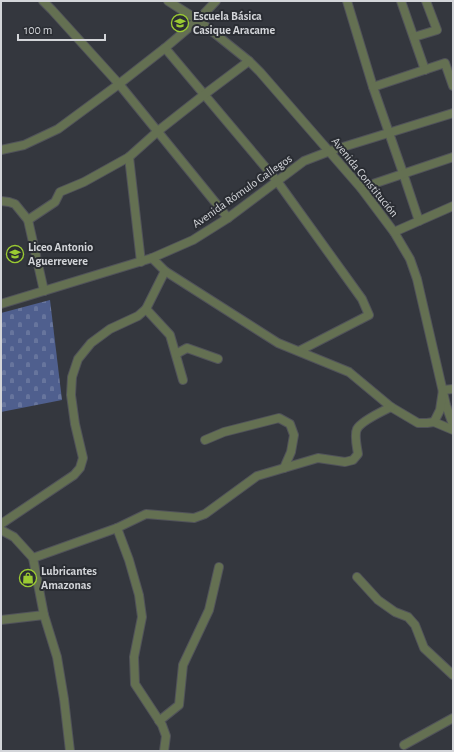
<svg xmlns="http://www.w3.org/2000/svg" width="454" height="752" viewBox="0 0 454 752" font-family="'Alegreya Sans',sans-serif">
<defs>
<pattern id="cemetery-stones" width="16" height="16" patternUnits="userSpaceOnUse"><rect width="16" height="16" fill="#4f5f8e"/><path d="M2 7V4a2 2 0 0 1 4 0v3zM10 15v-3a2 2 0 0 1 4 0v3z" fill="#67759d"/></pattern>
</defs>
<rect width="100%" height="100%" fill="#34373e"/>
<polygon fill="url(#cemetery-stones)" points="50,300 62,400 1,412 1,313"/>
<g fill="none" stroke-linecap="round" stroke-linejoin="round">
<g stroke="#51535a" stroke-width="10">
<g id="minor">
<polyline points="43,1 52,10 119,84 228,218"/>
<polyline points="168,1 198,20 249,61 260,72 361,188 394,232 410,259 417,279 446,405 453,425"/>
<polyline points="347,1 373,87 403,173 419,221"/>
<polyline points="401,1 425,70"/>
<polyline points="414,37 437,30 426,1"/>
<polyline points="165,48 277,181 362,299 369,315 299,351"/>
<polyline points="373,87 445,63 453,86"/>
<polyline points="1,150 24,145 58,129 119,84 165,48 198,20 216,1"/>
<polyline points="129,157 141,262"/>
<polyline points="361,188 453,157"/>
<polyline points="1,201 9,202 15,204 28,220 44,291"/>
<polyline points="28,220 55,202 60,192 84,182 129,157 158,131 205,94 249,61"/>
<polyline points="394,232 453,206"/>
<polyline points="152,258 165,271 278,343 349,372 391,407 418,423 427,423 434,422 453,430"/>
<polyline points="1,304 152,258 193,240 228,218 304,161 330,151 453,113"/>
<polyline points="146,309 170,335 183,380"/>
<polyline points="176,354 187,348 218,359"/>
<polyline points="434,422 440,410 443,390 453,389"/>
<polyline points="205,440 224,432 279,418 290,424 294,435 291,452 284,468"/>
<polyline points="1,524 74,475 80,468 83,458 75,424 71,395 72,377 78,359 91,343 110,329 138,316 146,309 165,271"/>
<polyline points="117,528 129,560 139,595 142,617 134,657 135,684 162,725 166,736 164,751"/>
<polyline points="1,530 14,537 33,558 44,615 57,657 64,699 70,751"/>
<path d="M33 558 117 528 146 514 194 518 205 514 257 476 318 458 345 462 353 460 358 454C357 447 354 435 357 429 361 421 383 411 391 407"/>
<polyline points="357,577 378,600 395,612 408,617 415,625 424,648 453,675"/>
<polyline points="1,620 44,615"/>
<polyline points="159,721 179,705 183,665 209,610 219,567"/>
<polyline points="404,745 453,718"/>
</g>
</g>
<use href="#minor" stroke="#647052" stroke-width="8"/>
</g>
<defs>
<g id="school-ring" transform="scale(0.9)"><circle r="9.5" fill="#2a2d33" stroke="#9bcb32" stroke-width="1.5"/><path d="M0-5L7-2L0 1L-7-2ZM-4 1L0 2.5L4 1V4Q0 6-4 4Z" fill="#9bcb32"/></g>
<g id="shop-ring" transform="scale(0.9)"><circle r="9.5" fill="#2a2d33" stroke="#9bcb32" stroke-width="1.5"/><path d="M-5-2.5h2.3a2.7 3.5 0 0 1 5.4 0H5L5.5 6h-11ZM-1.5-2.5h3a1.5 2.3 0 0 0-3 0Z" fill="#9bcb32"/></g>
</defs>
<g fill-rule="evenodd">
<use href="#school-ring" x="180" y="23"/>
<use href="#school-ring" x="15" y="254"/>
<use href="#shop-ring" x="28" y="578"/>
</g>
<g text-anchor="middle" stroke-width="4" stroke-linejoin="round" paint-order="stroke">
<g font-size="12" font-weight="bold" fill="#d3d5d9" stroke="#2a2d33" text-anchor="start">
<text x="193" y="20">Escuela Básica<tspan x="193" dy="14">Casique Aracame</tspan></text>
<text x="28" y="251">Liceo Antonio<tspan x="28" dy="14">Aguerrevere</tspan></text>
<text x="41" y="575">Lubricantes<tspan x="41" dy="14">Amazonas</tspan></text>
</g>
<g font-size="12" fill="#d3d5d9" stroke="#2a2d33">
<text transform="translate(365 177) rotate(51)" y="4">Avenida Constitución</text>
<text transform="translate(242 191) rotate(-35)" y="4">Avenida Rómulo Gallegos</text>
</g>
</g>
<rect width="454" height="752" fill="none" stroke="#d3d5d9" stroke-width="4"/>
<path d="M18 34v6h87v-6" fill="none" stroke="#d3d5d9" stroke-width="2"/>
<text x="24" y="34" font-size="12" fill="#d3d5d9" stroke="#2a2d33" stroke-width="3" paint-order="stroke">100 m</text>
</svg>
